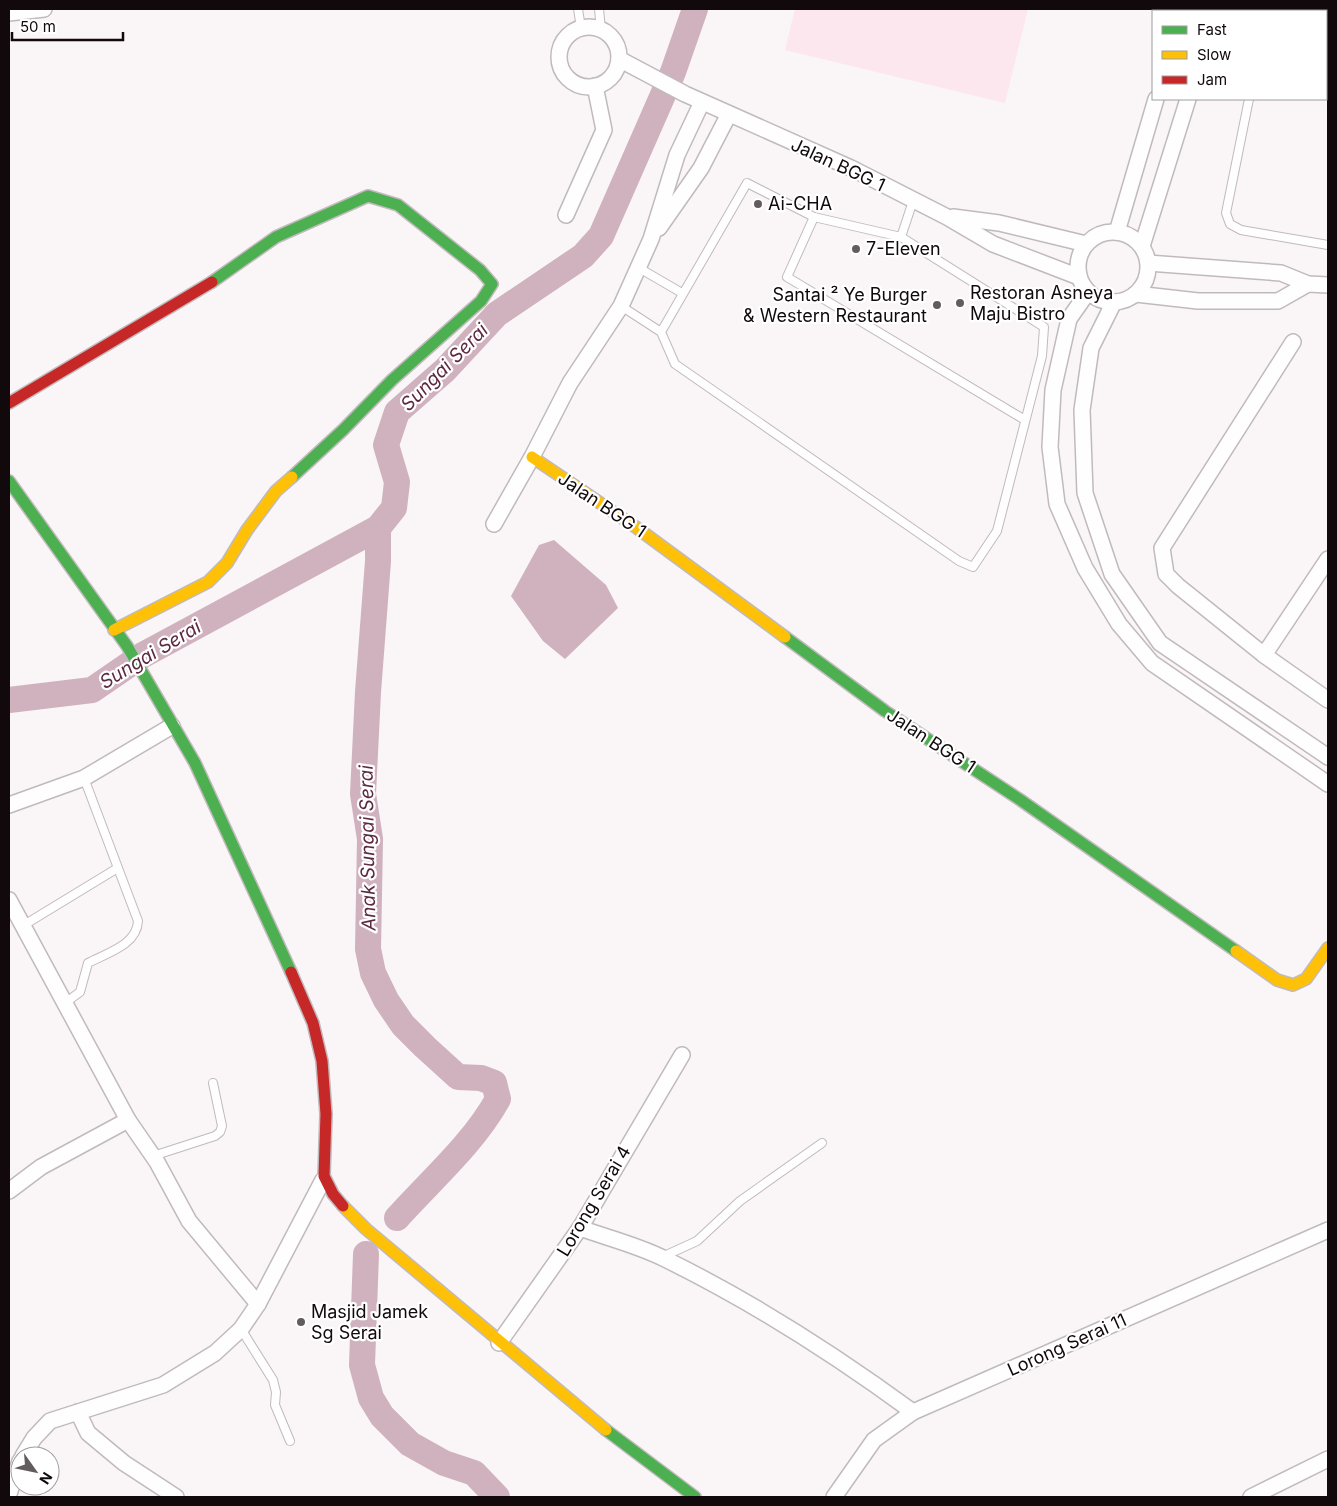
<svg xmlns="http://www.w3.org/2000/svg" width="1337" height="1506" viewBox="0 0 1337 1506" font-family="Inter,sans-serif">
<rect width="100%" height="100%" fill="#faf5f7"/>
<polygon fill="#fce7ef" points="795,9 1028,9 1005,103 785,50"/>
<polygon fill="#cfb2bd" points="554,540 606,585 618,608 565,659 543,641 511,596 539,545"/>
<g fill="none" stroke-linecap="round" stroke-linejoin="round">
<g stroke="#cfb2bd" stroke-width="26">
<path d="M378 528V561L368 692 363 794 370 839 368 949 373 973 386 1000 403 1025 425 1047 458 1077 481 1078 494 1083 498 1099C473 1144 431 1180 397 1218"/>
<polyline points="9,700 92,690 143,655 378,528 394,508 397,482 386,445 397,412 445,370 497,314 583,256 601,236 673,72 695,9"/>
<polyline points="366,1254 362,1365 371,1398 382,1416 410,1444 444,1463 474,1473 497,1497"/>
</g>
<g stroke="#c1babd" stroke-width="10">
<g id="lane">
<polyline points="578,9 581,28"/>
<polyline points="599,9 601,30"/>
<polyline points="1265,11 1265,9"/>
<polyline points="1249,99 1226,213 1230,224 1241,230 1328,245"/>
<polyline points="814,217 787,277 1025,420"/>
<polyline points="901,237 913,201"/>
<polyline points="639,268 682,293"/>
<polyline points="621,306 661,332 675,364 959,561 973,567 997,531 1042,356 1044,327 901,237 814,217 747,183 661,332"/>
<polyline points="24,925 116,869"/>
<path d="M65 1003 80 992 88 963C107 953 137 945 138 921L84 778"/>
<polyline points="153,1156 215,1136 220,1132 222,1126 213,1083"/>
<polyline points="662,1257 697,1241 740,1201 822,1143"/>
<polyline points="241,1329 273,1380 276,1392 275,1405 290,1441"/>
</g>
</g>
<g stroke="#c1babd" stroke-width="18">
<g id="street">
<polyline points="1177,11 1178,9"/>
<polyline points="1205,11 1205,9"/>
<polyline points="9,13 44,9"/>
<circle cx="589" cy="57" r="30"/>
<polyline points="619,59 685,94 851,168 947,217 993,244 1079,277"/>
<polyline points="566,215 604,130 595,86"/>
<polyline points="953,217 999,223 1086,244"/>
<polyline points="659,228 701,168 729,114"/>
<polyline points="1117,232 1156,99"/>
<circle cx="1113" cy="267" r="35"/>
<polyline points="1142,246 1188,99"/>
<polyline points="1148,263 1281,273 1308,284 1328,285"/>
<polyline points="1088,292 1069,319 1053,390 1050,447 1057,504 1085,568 1119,624 1152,663 1328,784"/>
<polyline points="1136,294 1198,301 1278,301 1308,284"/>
<polyline points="1114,302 1091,348 1082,410 1085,493 1112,574 1160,643 1328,757"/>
<polyline points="1293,342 1162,548 1166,574 1178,586 1264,655 1328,700"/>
<polyline points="494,524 532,457 570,383 621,306 651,239 677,155 702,102"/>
<polyline points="1264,655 1328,559"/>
<polyline points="9,805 84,778 172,726"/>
<polyline points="9,900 128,1120 157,1162 189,1221 258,1304"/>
<polyline points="9,1191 41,1167 128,1120"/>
<path d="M580 1228C608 1238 637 1245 663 1258 751 1301 834 1354 913 1412"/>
<polyline points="499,1343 580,1228 682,1055"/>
<polyline points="78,1412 88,1433 124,1463 176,1497"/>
<polyline points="23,1456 34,1438 50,1421 163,1385 215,1353 241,1329 258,1304 323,1180"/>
<polyline points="9,1494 20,1461"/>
<polyline points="834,1497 874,1440 913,1412 1328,1230"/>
<polyline points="1251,1497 1328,1459"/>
</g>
</g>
<g stroke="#c1babd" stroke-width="14">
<g id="fast">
<polyline points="212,282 276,237 368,196 398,205 480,270 492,284 481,301 392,380 343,430 292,477"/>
<polyline points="9,481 127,646 195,763 291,972"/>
<polyline points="785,637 885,711 1019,799 1236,951"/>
<polyline points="606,1430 695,1497"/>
</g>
</g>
<g stroke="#c1babd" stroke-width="14">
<g id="slow">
<polyline points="532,457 637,528 785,637"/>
<polyline points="114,630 208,582 227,563 247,530 276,491 292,477"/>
<polyline points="1236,951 1277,980 1293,985 1306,979 1328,948"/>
<polyline points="343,1206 366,1229 606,1430"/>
</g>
</g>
<g stroke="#c1babd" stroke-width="14">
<g id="jam">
<polyline points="9,403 212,282"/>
<polyline points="291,972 313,1023 322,1061 326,1114 324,1176 333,1194 343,1206"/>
</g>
</g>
<use href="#lane" stroke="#fefefe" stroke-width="8"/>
<use href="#street" stroke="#fefefe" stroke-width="15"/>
<use href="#fast" stroke="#4caf50" stroke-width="11"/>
<use href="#slow" stroke="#ffc107" stroke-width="11"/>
<use href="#jam" stroke="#c62828" stroke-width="11"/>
</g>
<g fill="#635c5e" stroke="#fff" stroke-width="2">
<circle cx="758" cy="204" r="5"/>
<circle cx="856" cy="249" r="5"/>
<circle cx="960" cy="303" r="5"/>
<circle cx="937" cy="305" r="5"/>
<circle cx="301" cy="1322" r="5"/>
</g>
<g text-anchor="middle" stroke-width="4.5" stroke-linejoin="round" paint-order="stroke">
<g font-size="18" fill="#11090c" stroke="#fff">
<text transform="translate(838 165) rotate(25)" y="6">Jalan BGG 1</text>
<text transform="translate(602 505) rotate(34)" y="6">Jalan BGG 1</text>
<text transform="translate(931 741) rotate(33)" y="6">Jalan BGG 1</text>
<text transform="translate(594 1201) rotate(-59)" y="6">Lorong Serai 4</text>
<text transform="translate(1067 1345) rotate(-24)" y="6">Lorong Serai 11</text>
</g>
<g font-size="18" fill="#11090c" stroke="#fff" text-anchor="start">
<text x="768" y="210">Ai-CHA</text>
<text x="866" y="255">7-Eleven</text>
<text x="970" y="299">Restoran Asneya<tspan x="970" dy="21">Maju Bistro</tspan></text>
<text x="927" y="301" text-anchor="end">Santai ² Ye Burger<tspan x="927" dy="21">&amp; Western Restaurant</tspan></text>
<text x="311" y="1318">Masjid Jamek<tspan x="311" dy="21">Sg Serai</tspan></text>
</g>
<g font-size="19" font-style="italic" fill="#5d2941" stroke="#fff">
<text transform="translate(444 367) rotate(-45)" y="7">Sungai Serai</text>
<text transform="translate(150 654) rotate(-31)" y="7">Sungai Serai</text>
<text transform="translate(367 848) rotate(-91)" y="7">Anak Sungai Serai</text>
</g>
</g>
<rect width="1337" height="1506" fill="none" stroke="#11090c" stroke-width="20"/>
<rect x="1152" y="10" width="175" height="90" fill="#ffffff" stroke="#a09d9e"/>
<rect x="1162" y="26" width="25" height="8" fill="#4caf50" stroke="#a09d9e"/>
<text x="1197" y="35" font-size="15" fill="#11090c">Fast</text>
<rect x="1162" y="51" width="25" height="8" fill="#ffc107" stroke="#a09d9e"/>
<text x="1197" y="60" font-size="15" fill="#11090c">Slow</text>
<rect x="1162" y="76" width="25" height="8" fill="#c62828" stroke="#a09d9e"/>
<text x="1197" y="85" font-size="15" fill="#11090c">Jam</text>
<g transform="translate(35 1471) rotate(123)"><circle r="24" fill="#ffffff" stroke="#a09d9e"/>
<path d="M0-4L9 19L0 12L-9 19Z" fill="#635c5e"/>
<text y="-8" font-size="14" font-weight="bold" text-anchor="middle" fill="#11090c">N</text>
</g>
<path d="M12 32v8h111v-8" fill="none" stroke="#11090c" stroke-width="2.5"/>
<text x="20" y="32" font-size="15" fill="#11090c" stroke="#ffffff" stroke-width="4" paint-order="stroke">50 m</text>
</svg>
